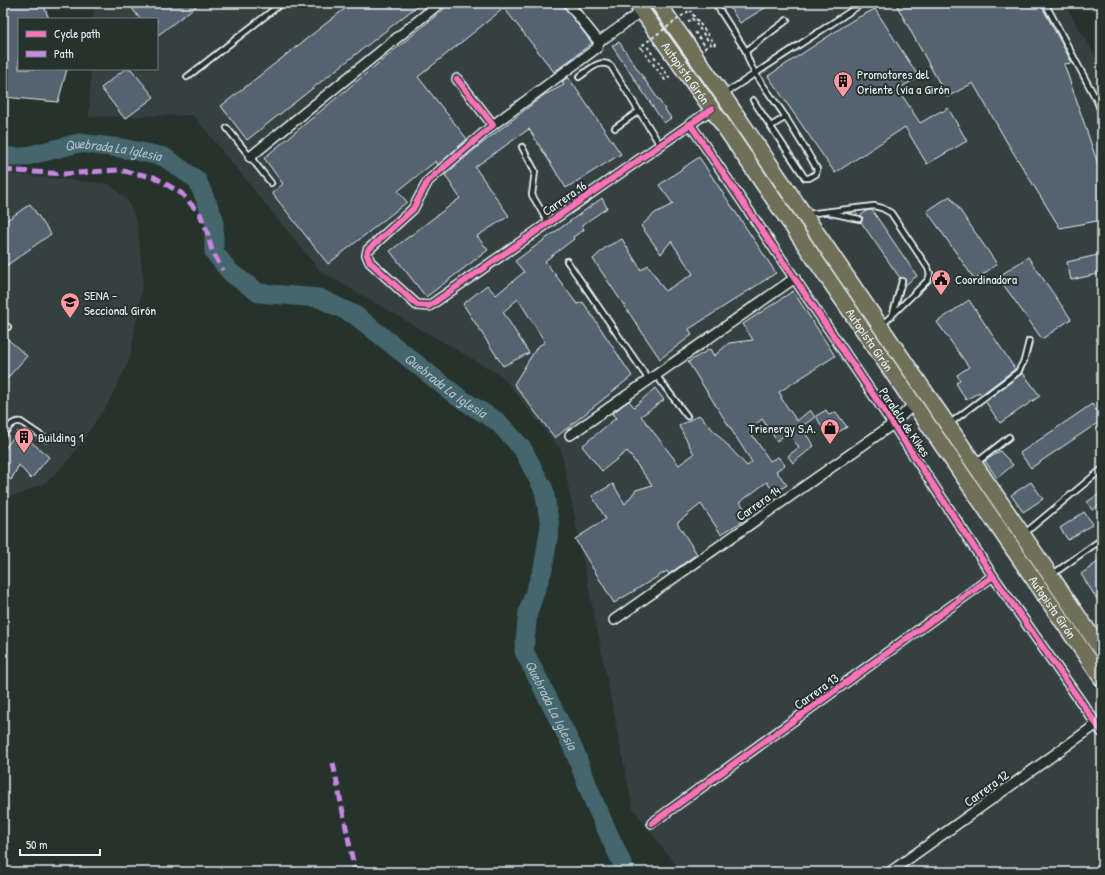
<svg xmlns="http://www.w3.org/2000/svg" width="1105" height="875" viewBox="0 0 1105 875" font-family="'Patrick Hand',sans-serif">
<rect width="100%" height="100%" fill="#26332d"/>
<filter id="ink" filterUnits="userSpaceOnUse"><feTurbulence type="fractalNoise" baseFrequency=".025" numOctaves="2"/><feDisplacementMap in="SourceGraphic" scale="8" xChannelSelector="R" yChannelSelector="G"/><feConvolveMatrix kernelMatrix="1 2 1 2 8 2 1 2 1" color-interpolation-filters="sRGB"/></filter>
<g filter="url(#ink)">
<g fill="#344141">
<polygon points="94,3 1064,3 1102,67 1102,872 681,872 633,809 561,450 502,376 320,271 193,115 89,117 91,69 157,69 157,19 93,19"/>
<polygon points="3,173 109,184 127,200 137,222 143,280 130,359 107,405 71,457 55,474 46,482 20,494 3,497"/>
</g>
<g fill="none" stroke-linecap="round" stroke-linejoin="round">
<path stroke="#45666c" stroke-width="19" id="s1" d="M3 157H23L79 143 127 149 164 157 197 180 214 219V252L231 273 259 293 319 298 355 315 458 397 498 422 522 448 544 490 550 526 543 569 528 612 524 651 574 750 594 802 626 872"/>
</g>
<g fill="#546370" stroke="#e8f1f8">
<polygon points="3,3 43,3 49,19 19,19 19,69 67,69 58,102 3,97"/>
<polygon points="128,3 200,3 157,36 157,19 140,19"/>
<polygon points="352,3 421,3 247,140 221,106"/>
<polygon points="451,3 561,3 592,43 554,72 504,8 418,77 467,139 438,165 436,161 398,191 407,202 328,264 272,193 283,184 264,158"/>
<polygon points="736,3 773,3 740,23 730,8"/>
<polygon points="903,3 1040,3 1072,63 1064,64 1102,176 1102,220 1060,228 1008,144 973,83 947,97 897,6"/>
<polygon points="875,9 919,77 898,89 920,123 941,111 942,112 948,108 967,141 927,164 905,127 835,173 768,76 853,20"/>
<polygon points="619,42 671,118 664,123 612,46"/>
<polygon points="125,69 131,69 154,97 125,119 101,88"/>
<polygon points="568,77 621,154 566,188 529,129 475,167 509,216 477,236 488,250 426,297 390,251 460,198 445,175 475,149 544,95 564,85 562,82"/>
<polygon points="699,157 776,273 689,329 692,335 660,359 593,259 606,247 622,239 641,270 648,265 665,291 693,274 671,241 661,254 641,226 655,213 673,204 659,185"/>
<polygon points="950,196 997,264 975,280 927,211"/>
<polygon points="602,198 607,208 582,225 584,230 573,237 574,239 545,261 577,304 583,302 632,376 555,438 514,384 537,347 545,342 518,299 503,312 529,353 503,366 463,304 487,285 496,295 524,272 515,261"/>
<polygon points="30,204 51,234 3,268 3,223"/>
<polygon points="868,210 872,210 917,276 905,285 905,279 900,278 861,222 863,218 860,216"/>
<polygon points="1102,254 1102,273 1071,280 1067,262"/>
<polygon points="1028,257 1071,319 1042,339 998,277"/>
<polygon points="793,291 835,356 779,392 782,397 781,398 797,421 810,410 815,417 801,427 814,446 793,463 788,456 799,447 787,433 777,441 762,419 749,430 770,461 778,457 785,465 776,471 787,485 774,493 767,482 740,502 750,517 721,534 701,504 677,523 697,554 669,574 667,571 614,603 575,539 606,519 592,496 613,484 625,504 636,490 652,485 627,451 602,471 582,446 616,418 612,414 623,405 629,401 634,407 655,388 664,400 641,416 679,465 694,454 679,426 699,415 747,466 752,462 688,362 710,349 714,356 729,343 753,340 743,324"/>
<polygon points="969,300 1015,369 981,395 979,392 966,400 956,383 960,380 957,375 969,367 937,322"/>
<polygon points="3,335 27,356 3,383"/>
<polygon points="1023,373 1040,396 1000,423 985,401"/>
<polygon points="1092,404 1096,410 1102,407 1102,420 1031,468 1020,453"/>
<polygon points="826,410 829,415 836,412 847,427 828,438 816,416"/>
<polygon points="18,431 49,457 31,479 19,465 11,480 3,474 3,451"/>
<polygon points="1000,451 1013,465 997,478 985,461"/>
<polygon points="1031,482 1043,499 1023,512 1011,495"/>
<polygon points="1102,492 1102,503 1092,510 1087,502"/>
<polygon points="1084,512 1093,524 1068,540 1060,528"/>
<polygon points="1102,559 1102,607 1081,574"/>
</g>
<g fill="none" stroke-linecap="round" stroke-linejoin="round">
<g stroke="#e8f1f8" stroke-width="8">
<g id="service">
<path d="M715 3 746 51C749 71 774 98 785 116 796 134 807 151 817 169L816 174 809 178H805L753 100"/>
<polyline points="1045,3 1097,101 1102,114"/>
<polyline points="746,51 787,20"/>
<polyline points="187,77 282,3"/>
<path d="M579 77C589 70 600 58 611 66L660 145"/>
<polyline points="724,94 863,3"/>
<polyline points="771,126 786,117"/>
<polyline points="227,128 271,183"/>
<polyline points="615,128 639,111"/>
<polyline points="522,147 535,171 532,195 548,222"/>
<polyline points="831,213 859,219"/>
<polyline points="807,214 874,206 882,208 891,213 928,268 930,274 928,280 882,325"/>
<polyline points="567,261 649,380"/>
<polyline points="893,313 902,281"/>
<polyline points="3,323 8,327"/>
<polyline points="656,375 687,416"/>
<polyline points="949,424 1018,372 1024,361 1029,341"/>
<path d="M3 435C8 429 12 420 21 422L46 439"/>
<polyline points="976,463 1009,437"/>
<polyline points="1025,533 1102,469"/>
<polyline points="1053,574 1102,539"/>
</g>
</g>
<g stroke="#e8f1f8" stroke-width="12">
<g id="minor">
<polyline points="599,42 642,11"/>
<polyline points="457,79 493,125 428,181 413,209 368,250 367,255 370,262 417,305 429,306 712,109"/>
<polyline points="690,124 893,424 993,576 1102,732"/>
<polyline points="493,125 597,48 599,42 568,3"/>
<polyline points="250,157 440,3"/>
<polyline points="570,435 795,278"/>
<polyline points="614,620 893,424 914,404"/>
<polyline points="652,823 993,576"/>
<polyline points="890,872 1097,724"/>
</g>
</g>
<g stroke="#e8f1f8" stroke-width="18">
<g id="trunk">
<path id="s2" d="M636 3 712 109 1102 679"/>
<polyline points="658,3 722,94 1102,651"/>
</g>
</g>
<g stroke="#e8f1f8" stroke-width="2" stroke-dasharray="3 3" stroke-linecap="butt">
<polyline points="688,22 692,18 712,46 715,44 691,12"/>
<polyline points="695,32 706,47 704,49"/>
<polyline points="642,49 665,80 669,77 648,48 651,45"/>
</g>
<use href="#service" stroke="#26332d" stroke-width="4.5"/>
<use href="#minor" stroke="#26332d" stroke-width="9"/>
<use href="#trunk" stroke="#706f59" stroke-width="15"/>
<polyline stroke="#e8f1f8" stroke-width="2" stroke-dasharray="3 3" stroke-linecap="butt" points="642,49 640,47 690,10 691,12"/>
<g stroke="#c787e3" stroke-width="5" stroke-dasharray="10 5" stroke-linecap="butt">
<polyline points="3,170 64,174 118,170 154,177 181,193 200,214 207,231 212,251 223,270"/>
<polyline points="333,763 355,872"/>
</g>
<g stroke="#26332d" stroke-width="8">
<g id="cycleway">
<polyline points="457,79 493,125 428,181 413,209 368,250 367,255 370,262 417,305 429,306 712,109"/>
<polyline points="690,124 893,424 993,576 1102,732"/>
<polyline points="652,823 993,576"/>
</g>
</g>
<use href="#cycleway" stroke="#fb73b8" stroke-width="6"/>
</g>
</g>
<defs>
<g id="building-pin" transform="scale(1)"><path d="M0 17L-7.5 6A9.5 9.5 0 1 1 7.5 6Z" fill="#ff9aa2" stroke="#26332d"/><path d="M-4-6H4V6H1V3H-1V6H-4ZM-2.5-4.3h1.7v1.8h-1.7ZM.8-4.3h1.7v1.8H.8ZM-2.5-1h1.7V.8h-1.7ZM.8-1h1.7V.8H.8Z" fill="#111"/></g>
<g id="civic-pin" transform="scale(1)"><path d="M0 17L-7.5 6A9.5 9.5 0 1 1 7.5 6Z" fill="#ff9aa2" stroke="#26332d"/><path d="M-.6-6.5H3V-4.5H.6V-3L4-1V1h2V6H-6V1h2V-1L-.6-3ZM-1.2 2.5V6h2.4V2.5Z" fill="#111"/></g>
<g id="university-pin" transform="scale(1)"><path d="M0 17L-7.5 6A9.5 9.5 0 1 1 7.5 6Z" fill="#ff9aa2" stroke="#26332d"/><path d="M0-5L7-2L0 1L-7-2ZM-4 1L0 2.5L4 1V4Q0 6-4 4Z" fill="#111"/></g>
<g id="shop-pin" transform="scale(1)"><path d="M0 17L-7.5 6A9.5 9.5 0 1 1 7.5 6Z" fill="#ff9aa2" stroke="#26332d"/><path d="M-5-2.5h2.3a2.7 3.5 0 0 1 5.4 0H5L5.5 6h-11ZM-1.5-2.5h3a1.5 2.3 0 0 0-3 0Z" fill="#111"/></g>
</defs>
<g fill-rule="evenodd">
<use href="#building-pin" x="843" y="81"/>
<use href="#civic-pin" x="941" y="279"/>
<use href="#university-pin" x="70" y="302"/>
<use href="#shop-pin" x="830" y="428"/>
<use href="#building-pin" x="24" y="437"/>
</g>
<g text-anchor="middle" stroke-width="4" stroke-linejoin="round" paint-order="stroke">
<g font-size="13" fill="#e8f1f8" stroke="#26332d">
<text dy="5" stroke="none"><textPath href="#s2" startOffset="86">Autopista Girón</textPath></text>
<text transform="translate(564 198) rotate(-35)" y="5">Carrera 16</text>
<text dy="5" stroke="none"><textPath href="#s2" startOffset="410">Autopista Girón</textPath></text>
<text transform="translate(905 422) rotate(56)" y="5">Paralela de Kikes</text>
<text transform="translate(758 503) rotate(-35)" y="5">Carrera 14</text>
<text dy="5" stroke="none"><textPath href="#s2" startOffset="734">Autopista Girón</textPath></text>
<text transform="translate(816 691) rotate(-36)" y="5">Carrera 13</text>
<text transform="translate(986 788) rotate(-36)" y="5">Carrera 12</text>
</g>
<g font-size="13" fill="#e8f1f8" stroke="#26332d" text-anchor="start">
<text x="857" y="79">Promotores del<tspan x="857" dy="15">Oriente (vía a Girón</tspan></text>
<text x="955" y="284">Coordinadora</text>
<text x="84" y="300">SENA -<tspan x="84" dy="15">Seccional Girón</tspan></text>
<text x="816" y="433" text-anchor="end">Trienergy S.A.</text>
<text x="38" y="442">Building 1</text>
</g>
<g font-size="14" font-style="italic" fill="#afc0c7" stroke="#26332d">
<text dy="5" stroke="none"><textPath href="#s1" startOffset="112">Quebrada La Iglesia</textPath></text>
<text dy="5" stroke="none"><textPath href="#s1" startOffset="556">Quebrada La Iglesia</textPath></text>
<text dy="5" stroke="none"><textPath href="#s1" startOffset="928">Quebrada La Iglesia</textPath></text>
</g>
</g>
<rect width="1105" height="875" fill="none" stroke="#26332d" stroke-width="16"/>
<rect x="8" y="8" width="1089" height="859" fill="none" stroke="#e8f1f8" stroke-width="1.5" filter="url(#ink)"/>
<rect x="18" y="18" width="140" height="52" fill="#26332d" stroke="#747f7e"/>
<rect x="26" y="31" width="20" height="6" fill="#fb73b8" stroke="#747f7e"/>
<text x="54" y="38" font-size="12" fill="#e8f1f8">Cycle path</text>
<rect x="26" y="51" width="20" height="6" fill="#c787e3" stroke="#747f7e"/>
<text x="54" y="58" font-size="12" fill="#e8f1f8">Path</text>
<path d="M20 849v6h80v-6" fill="none" stroke="#e8f1f8" stroke-width="2"/>
<text x="26" y="849" font-size="12" fill="#e8f1f8" stroke="#26332d" stroke-width="3" paint-order="stroke">50 m</text>
</svg>
